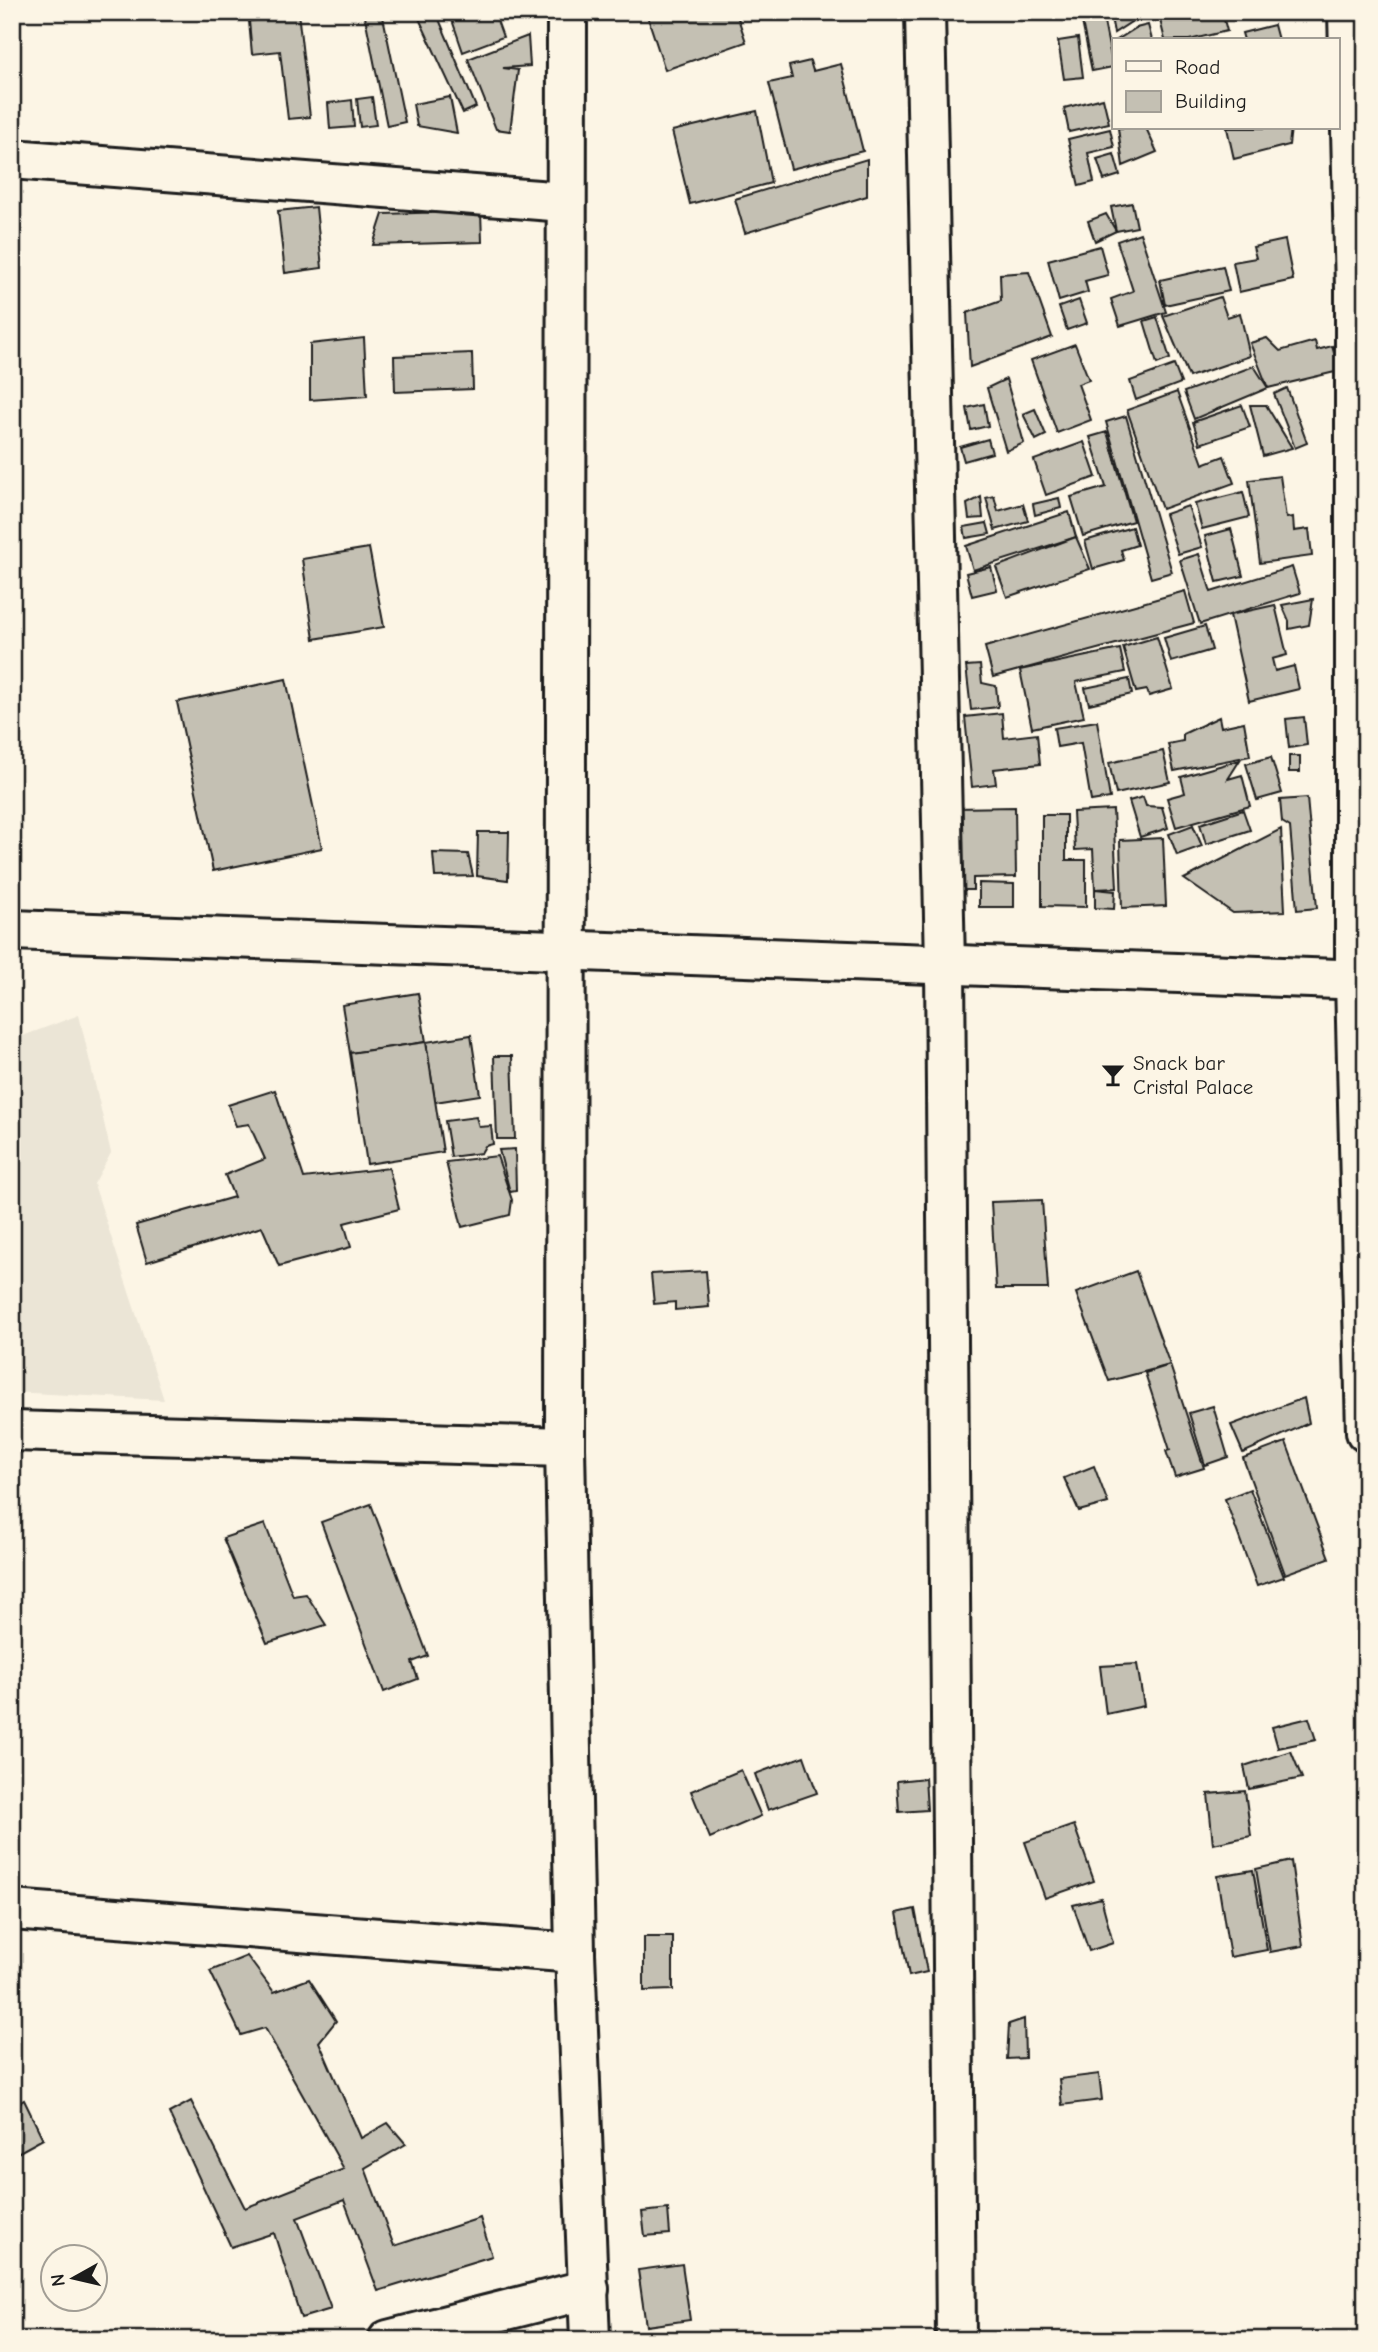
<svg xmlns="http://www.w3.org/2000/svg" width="1378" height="2352" viewBox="0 0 1378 2352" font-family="'Comic Neue',sans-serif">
<rect width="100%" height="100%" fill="#fcf5e5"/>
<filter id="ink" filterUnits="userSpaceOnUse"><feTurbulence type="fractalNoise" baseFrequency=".0143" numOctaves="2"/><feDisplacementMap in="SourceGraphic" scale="14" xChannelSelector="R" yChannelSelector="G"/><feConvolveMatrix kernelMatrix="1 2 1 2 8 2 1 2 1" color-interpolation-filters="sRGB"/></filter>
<g filter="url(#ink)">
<polygon fill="#ebe5d6" points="79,1015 111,1153 94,1184 164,1400 12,1392 12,1040"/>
<g fill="#c4c0b3" stroke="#1c1c1c" stroke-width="2">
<polygon points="271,12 298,12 310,117 288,119 280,51 252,54 249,21 272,18"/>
<polygon points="364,12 382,12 405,122 387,126"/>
<polygon points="416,12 436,12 476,107 463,113"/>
<polygon points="455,12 494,12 503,37 463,52 450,14"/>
<polygon points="646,12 736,12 746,42 665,70"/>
<polygon points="1080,12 1102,12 1113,67 1092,71"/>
<polygon points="1110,12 1129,12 1131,22 1114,33"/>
<polygon points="1158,12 1222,12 1227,31 1189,40 1165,40"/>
<polygon points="1148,25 1152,40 1117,40 1136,28"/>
<polygon points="1274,25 1278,40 1244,40 1242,33"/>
<polygon points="528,36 530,66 503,68 518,70 510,131 496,129 468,59"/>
<polygon points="1078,38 1083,77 1064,79 1058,41"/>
<polygon points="810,61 813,71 841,64 863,151 791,169 769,83 792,78 789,66"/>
<polygon points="372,97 376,125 360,127 357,99"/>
<polygon points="450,97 457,133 417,126 413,104"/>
<polygon points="1103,98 1109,123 1069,132 1064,108"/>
<polygon points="352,100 354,127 330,129 328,103"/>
<polygon points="757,111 771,183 690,204 672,131"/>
<polygon points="1118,128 1146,128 1157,152 1123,166"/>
<polygon points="1227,128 1291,128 1289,145 1234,159"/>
<polygon points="1110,129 1114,147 1088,153 1094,182 1079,186 1068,139"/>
<polygon points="1114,154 1120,175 1104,180 1097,159"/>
<polygon points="867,159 867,196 745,233 735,199"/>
<polygon points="1132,203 1137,227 1116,231 1111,207"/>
<polygon points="316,207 322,268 285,273 278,211"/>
<polygon points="481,211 482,242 373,245 383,214"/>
<polygon points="1106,214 1116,231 1095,241 1088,221"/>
<polygon points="1140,233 1166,312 1120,326 1111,299 1133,291 1117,241"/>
<polygon points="1285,240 1293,280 1239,292 1233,262 1256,258 1253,247"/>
<polygon points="1100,246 1108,275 1085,281 1088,292 1059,301 1048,260"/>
<polygon points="1223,266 1229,291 1165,305 1160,280"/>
<polygon points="1029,272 1052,337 970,367 967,313 1001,301 1000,274"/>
<polygon points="1220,297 1227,317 1240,313 1250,356 1189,377 1163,316"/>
<polygon points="1079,300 1087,323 1067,330 1059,307"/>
<polygon points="1157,317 1170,359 1157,364 1144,321"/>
<polygon points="364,338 367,396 310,400 310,344"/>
<polygon points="1267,338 1280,351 1315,341 1317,350 1332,346 1339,371 1268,388 1250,343"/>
<polygon points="1075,344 1089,380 1078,384 1091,420 1057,433 1031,360"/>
<polygon points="472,353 473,389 395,392 394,356"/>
<polygon points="1174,365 1181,383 1136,400 1130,381"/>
<polygon points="1254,366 1268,388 1194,419 1184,392"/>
<polygon points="1006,379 1024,443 1006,451 987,388"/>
<polygon points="1287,388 1307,443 1295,448 1274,394"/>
<polygon points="1177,392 1203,464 1224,456 1234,483 1162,509 1127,410"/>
<polygon points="984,404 988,426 971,430 967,408"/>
<polygon points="1242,405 1250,427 1200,444 1193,422"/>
<polygon points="1250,405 1266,405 1292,448 1263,456"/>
<polygon points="1035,409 1046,435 1036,440 1023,414"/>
<polygon points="1126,416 1172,572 1151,578 1106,422"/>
<polygon points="1107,432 1133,521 1083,536 1071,497 1106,487 1090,437"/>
<polygon points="988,439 992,453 964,461 960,447"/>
<polygon points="1084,442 1096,477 1046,495 1034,460"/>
<polygon points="1280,476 1286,518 1293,517 1294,531 1309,529 1312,556 1260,563 1249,480"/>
<polygon points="1243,492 1249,517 1202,529 1195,504"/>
<polygon points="994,496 998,511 1023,504 1028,521 995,530 986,498"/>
<polygon points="981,497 983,518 969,519 967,504"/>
<polygon points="1059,498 1061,508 1035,515 1033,504"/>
<polygon points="1188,506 1202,547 1178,554 1165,514"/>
<polygon points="1069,512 1076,537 973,570 966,546"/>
<polygon points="987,523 990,534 966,538 964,527"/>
<polygon points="1132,527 1137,545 1121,550 1124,560 1093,569 1085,541"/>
<polygon points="1231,529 1243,576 1217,582 1205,536"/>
<polygon points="1076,537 1090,569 1007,597 996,567"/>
<polygon points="369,548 384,627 314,639 302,559"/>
<polygon points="1199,554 1211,592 1292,567 1300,593 1200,624 1180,560"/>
<polygon points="991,567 997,590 972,596 966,573"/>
<polygon points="1185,591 1194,623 993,677 985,647"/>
<polygon points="1313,599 1309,625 1289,629 1289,621 1282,605"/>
<polygon points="1275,605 1287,655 1272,659 1275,671 1294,666 1299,689 1249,701 1230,615"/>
<polygon points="1205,626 1212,650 1171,662 1164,638"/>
<polygon points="1157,637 1173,689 1149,696 1147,690 1136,692 1123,647"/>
<polygon points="1120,649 1125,672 1076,682 1084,717 1032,728 1020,670"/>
<polygon points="980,665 982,683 996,686 998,707 971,710 966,666"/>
<polygon points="286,679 322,848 213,871 177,702"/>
<polygon points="1129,679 1132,694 1089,704 1085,688"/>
<polygon points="1002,713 1004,738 1037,734 1040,764 994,769 996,784 972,787 965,717"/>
<polygon points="1219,717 1221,727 1244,722 1250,756 1174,771 1168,744 1183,741 1183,734"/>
<polygon points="1304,717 1307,745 1289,748 1286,719"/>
<polygon points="1097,721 1110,798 1091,801 1081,743 1057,747 1054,728"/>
<polygon points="1163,751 1170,782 1116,794 1109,763"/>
<rect x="1289" y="756" width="11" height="16"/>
<polygon points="1271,757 1282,793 1257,800 1246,764"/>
<polygon points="1240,760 1228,779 1242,775 1250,806 1176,827 1167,798 1185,793 1181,777"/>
<polygon points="1143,797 1146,806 1162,807 1168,828 1140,837 1129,801"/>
<polygon points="1307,798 1317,908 1297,910 1290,827 1282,822 1280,800"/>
<polygon points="1015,807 1016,877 973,878 973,890 956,890 954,808"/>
<polygon points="1113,810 1117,888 1095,889 1093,849 1075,850 1073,812"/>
<polygon points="1243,810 1250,830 1206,844 1200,824"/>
<polygon points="1042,815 1066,815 1066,860 1086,860 1086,907 1042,906"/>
<polygon points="1193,825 1202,846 1177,855 1169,834"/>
<polygon points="1281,829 1285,911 1233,913 1184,879"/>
<polygon points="478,832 509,832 508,880 477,876"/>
<polygon points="1163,838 1166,906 1122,908 1120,840"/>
<polygon points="433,853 468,854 473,876 435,877"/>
<polygon points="979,883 1014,884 1014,907 979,907"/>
<polygon points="1095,889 1115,891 1114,909 1095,908"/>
<polygon points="418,993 426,1042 350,1053 342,1005"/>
<polygon points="471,1035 480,1095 435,1102 426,1042"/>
<polygon points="426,1042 443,1152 367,1164 350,1053"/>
<polygon points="494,1056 512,1056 515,1139 497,1139"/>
<polygon points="275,1090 304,1178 389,1168 399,1209 344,1223 351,1247 279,1266 262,1227 147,1262 136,1225 234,1197 225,1175 265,1159 249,1124 236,1126 228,1105"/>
<polygon points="476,1117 479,1127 491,1126 493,1144 485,1146 481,1153 451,1157 445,1121"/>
<polygon points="515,1149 516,1191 510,1192 499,1150"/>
<polygon points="497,1156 512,1200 510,1215 462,1227 446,1162"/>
<polygon points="1042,1200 1048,1289 996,1289 991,1202"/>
<polygon points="706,1271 709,1307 675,1310 675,1302 654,1304 651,1274"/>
<polygon points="1136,1271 1170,1365 1109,1381 1076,1293"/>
<polygon points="1170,1365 1204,1468 1175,1477 1166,1451 1170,1450 1145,1373"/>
<polygon points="1304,1398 1309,1423 1243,1453 1231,1425"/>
<polygon points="1213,1406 1228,1457 1205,1465 1189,1413"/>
<polygon points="1286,1442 1329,1558 1285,1574 1243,1458"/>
<polygon points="1094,1466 1108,1503 1079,1511 1064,1478"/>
<polygon points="1250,1489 1284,1577 1257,1586 1225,1499"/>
<polygon points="371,1504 428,1656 412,1662 418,1679 384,1692 321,1522"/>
<polygon points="265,1524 293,1596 306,1594 326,1625 267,1643 223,1538"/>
<polygon points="1137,1664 1144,1706 1106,1714 1100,1666"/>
<polygon points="1309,1718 1316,1740 1278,1748 1272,1727"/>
<polygon points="1291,1751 1302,1778 1249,1789 1244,1766"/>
<polygon points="804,1756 817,1793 768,1810 755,1774"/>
<polygon points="741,1770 761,1816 710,1838 691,1791"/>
<polygon points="925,1778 927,1810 899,1812 897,1781"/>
<polygon points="1245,1791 1251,1836 1213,1844 1208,1794"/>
<polygon points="1074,1825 1094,1881 1045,1898 1025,1842"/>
<polygon points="1291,1861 1303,1946 1270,1952 1256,1869"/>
<polygon points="1253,1870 1267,1950 1230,1957 1217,1876"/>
<polygon points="1101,1898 1113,1943 1089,1951 1073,1905"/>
<polygon points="915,1909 927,1972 909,1976 897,1913"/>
<polygon points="644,1937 673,1937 673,1990 644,1991"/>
<polygon points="247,1956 274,1992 309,1979 336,2021 319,2042 361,2138 388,2123 406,2144 365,2168 394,2246 480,2218 492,2256 378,2291 344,2200 297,2218 331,2309 301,2318 274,2233 231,2247 169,2113 191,2101 245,2208 344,2169 265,2028 241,2035 210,1971"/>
<polygon points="1024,2019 1025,2058 1007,2059 1009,2024"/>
<polygon points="1099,2074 1102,2100 1062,2105 1059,2079"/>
<polygon points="24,2100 43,2139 12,2156 12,2107"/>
<polygon points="668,2209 670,2234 645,2236 642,2212"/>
<polygon points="682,2264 690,2320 646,2326 638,2270"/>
</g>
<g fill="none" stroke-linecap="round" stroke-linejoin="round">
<g stroke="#1c1c1c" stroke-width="44">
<g id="minor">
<polyline points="567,12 565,1447 575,1953 590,2340"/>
<polyline points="925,12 945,965 956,2340"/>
<polyline points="1348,12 1355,289 1355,980 1366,1432"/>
<polyline points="12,159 565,202"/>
<polyline points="12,930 1366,980"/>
<polyline points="12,1431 565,1447"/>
<polyline points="12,1910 575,1953"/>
<polyline points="388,2340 589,2289"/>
</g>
</g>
<use href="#minor" stroke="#fcf5e5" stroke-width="38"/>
</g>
</g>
<defs>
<g id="bar-bare" transform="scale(1.89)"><path d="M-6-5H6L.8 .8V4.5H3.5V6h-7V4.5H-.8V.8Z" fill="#1c1c1c" stroke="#fcf5e5" stroke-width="2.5" paint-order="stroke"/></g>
</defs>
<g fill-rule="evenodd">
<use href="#bar-bare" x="1113" y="1075"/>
</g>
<g text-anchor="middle" stroke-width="6" stroke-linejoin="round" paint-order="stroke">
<g font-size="21" fill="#1c1c1c" stroke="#fcf5e5" text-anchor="start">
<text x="1133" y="1070">Snack bar<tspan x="1133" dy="24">Cristal Palace</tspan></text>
</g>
</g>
<rect width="1378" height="2352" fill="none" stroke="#fcf5e5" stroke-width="42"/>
<rect x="21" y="21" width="1336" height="2310" fill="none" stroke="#1c1c1c" stroke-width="2.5" filter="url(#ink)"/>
<rect x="1112" y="38" width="228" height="91" fill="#fcf5e5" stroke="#a29e95" stroke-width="2"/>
<rect x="1126" y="61" width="35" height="10" fill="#fcf5e5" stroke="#a29e95" stroke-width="2"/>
<text x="1175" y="74" font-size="21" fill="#1c1c1c">Road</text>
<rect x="1126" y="91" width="35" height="21" fill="#c4c0b3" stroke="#a29e95" stroke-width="2"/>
<text x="1175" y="108" font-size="21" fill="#1c1c1c">Building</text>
<g transform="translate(74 2278) rotate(262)"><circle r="33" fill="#fcf5e5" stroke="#a29e95" stroke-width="2"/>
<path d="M0-5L12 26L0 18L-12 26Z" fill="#1c1c1c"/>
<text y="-10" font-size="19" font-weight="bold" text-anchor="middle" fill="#1c1c1c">N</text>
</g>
</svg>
